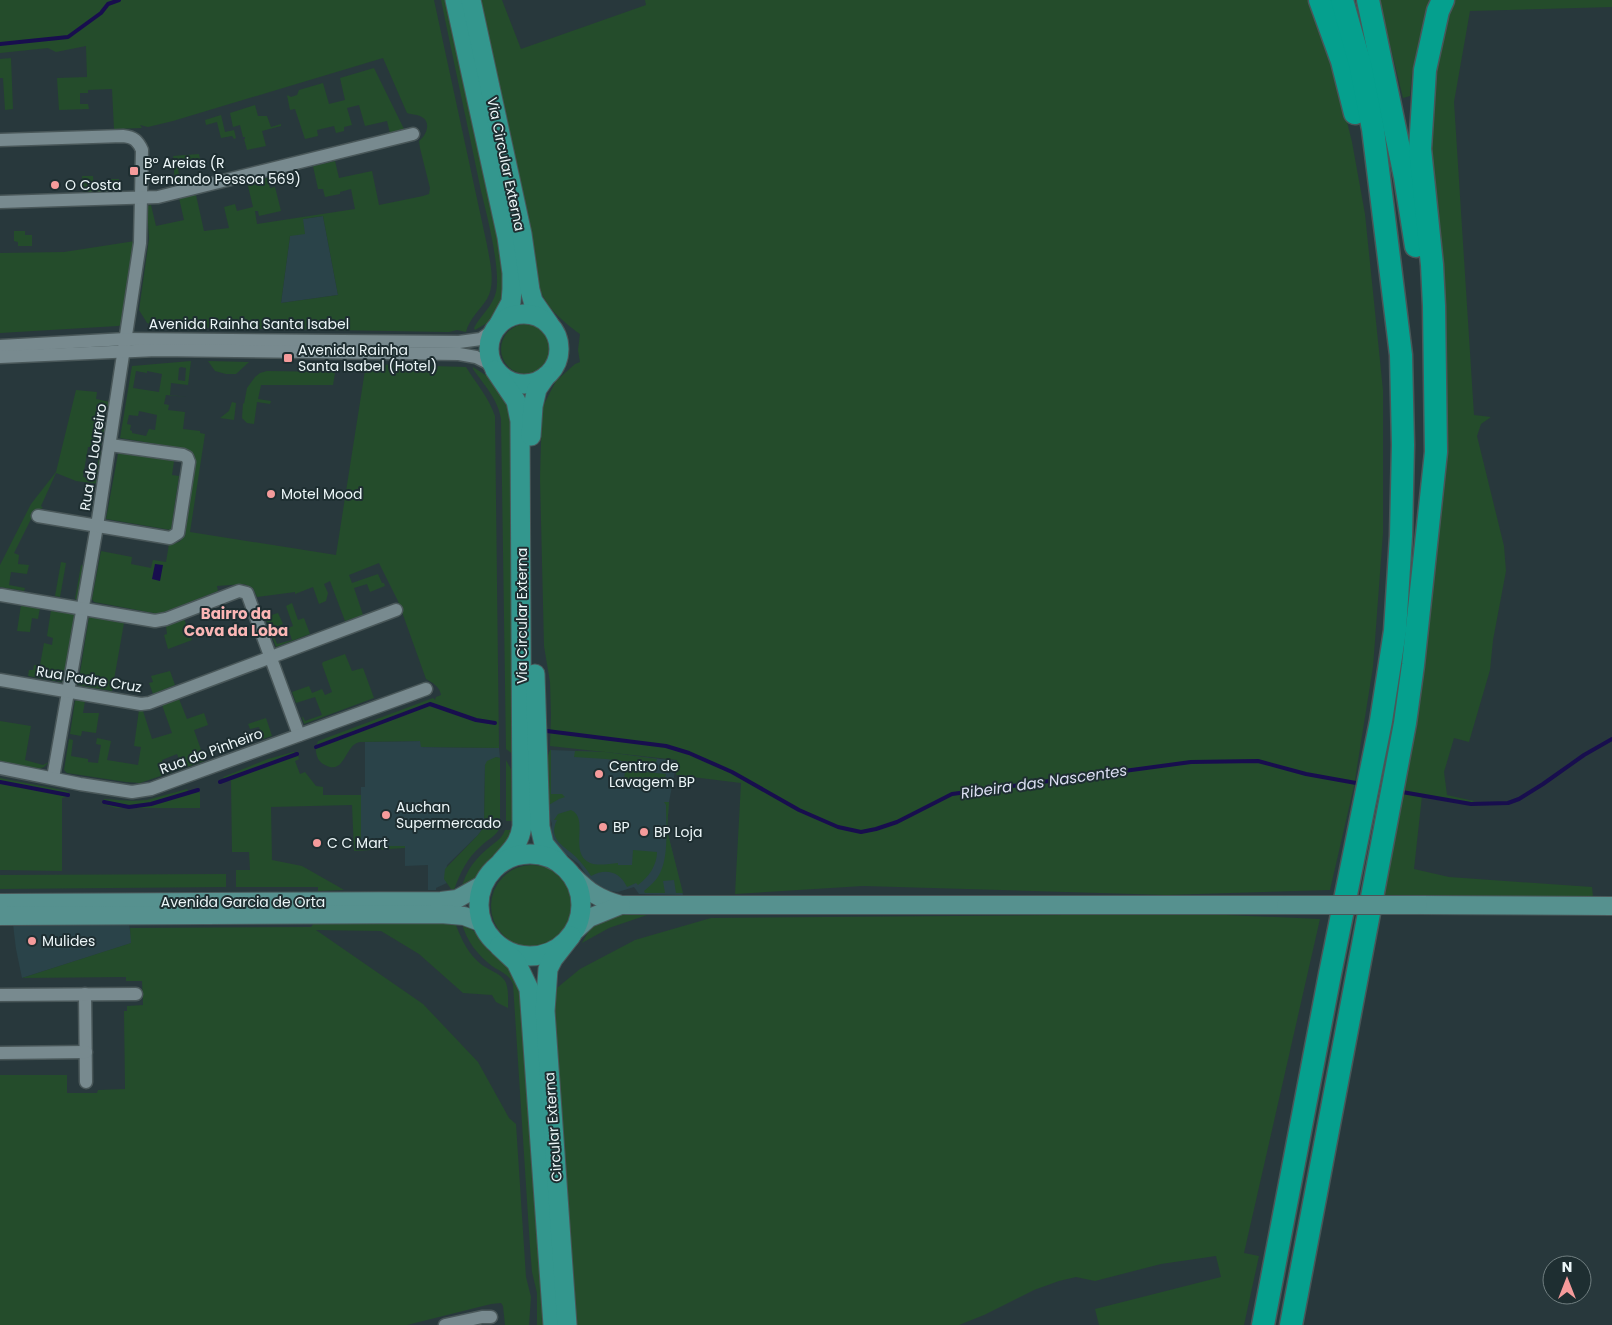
<svg xmlns="http://www.w3.org/2000/svg" width="1612" height="1325" viewBox="0 0 1612 1325" font-family="Poppins,sans-serif">
<rect width="100%" height="100%" fill="#28383c"/>
<g fill="#2a4349">
<polygon points="323,216 338,295 281,303 290,236 303,219"/>
<polygon points="421,741 421,747 499,748 500,758 496,757 485,765 484,827 478,835 447,865 445,879 447,883 436,888 436,890 428,890 428,865 405,866 405,846 361,846 361,787 365,787 365,742"/>
<polygon points="550,750 605,752 677,761 669,802 667,830 683,895 639,894 634,887 618,892 601,890 590,881 579,864 559,849 552,837 551,828 552,824 546,805"/>
<polygon points="13,924 129,924 132,943 22,978 16,949"/>
</g>
<g fill="#244c2b" fill-rule="evenodd">
<path d="M0 0H434L487 245C490 262 496 283 487 299 480 310 469 319 466 332L457 330 449 332 158 327 147 323 139 310 149 239 147 206 151 205 156 226 184 220 179 198 196 195 204 231 229 228 224 207 235 204 237 211 253 207 247 182 267 177 270 188 275 187 281 211 259 216 258 211H255L257 224 355 209 351 189 340 192V194L325 197 323 189H318L313 166 335 161 339 178 372 171 379 205 423 196 429 194 430 188 420 148 419 141C427 135 432 121 420 116 416 114 412 115 407 113L383 58 173 121 148 127 140 125 142 128 114 129 112 89 88 90V93H80V104H88L89 109 59 110 57 78 87 77 86 46 56 52 48 48 0 53ZM323 216 338 295 281 303 290 236 305 234 303 219Z"/>
<path d="M441 0H449L502 247 506 294 495 314 487 323 475 330 474 328C480 316 493 306 496 292 501 270 487 215 481 191 468 127 454 64 441 0Z"/>
<path d="M480 0H502L521 49 646 5 645 0H1310L1324 28 1352 142 1365 214 1383 390V533L1373 667 1354 786 1330 890 1166 895 863 886 735 894 741 783 676 775 677 760 550 746 551 715 550 682 544 646 540 478 542 408 556 381 575 364 580 362 578 350 580 334C561 320 545 307 538 284Z"/>
<polygon points="1379,0 1431,0 1412,74 1410,96 1403,98"/>
<polygon points="1450,0 1612,0 1612,7 1470,11 1454,102 1474,415 1491,417 1481,424 1477,436 1504,546 1506,571 1493,640 1490,670 1469,742 1454,738 1444,772 1447,795 1474,801 1471,804 1422,796 1414,869 1449,877 1592,887 1593,897 1382,899 1419,689 1444,491 1445,354 1433,206 1429,74"/>
<polygon points="11,58 13,109 5,110 3,78 0,78 0,59"/>
<polygon points="374,68 404,129 390,133 387,121 365,126 359,105 347,108 352,125 344,127 344,131 336,133 334,126 317,130 318,136 305,139 295,109 290,110 287,95 291,97 297,95 299,90 323,83 329,104 345,100 340,78"/>
<polygon points="255,105 258,116 267,116 271,127 281,124 281,126 262,131 266,146 247,150 244,139 245,139 245,137 243,137 240,125 233,127 230,113"/>
<polygon points="221,115 225,132 234,130 236,138 234,139 232,136 221,138 217,122 206,125 205,120"/>
<polygon points="199,154 202,169 196,170 194,161 177,165 181,184 175,185 173,156"/>
<polygon points="82,176 93,176 94,188 111,187 111,179 119,179 119,186 115,192 83,193"/>
<polygon points="14,231 25,231 25,235 32,235 32,246 18,246 18,242 14,241"/>
<polygon points="135,241 121,325 118,326 0,333 0,253 64,252"/>
<circle cx="526" cy="349" r="25"/>
<path d="M191 361 188 385 171 383 170 395 187 397 166 395 164 404 169 405 168 410 185 412 183 429 200 431V433L205 434 190 532 336 555 366 364 466 367C476 383 489 398 495 416L499 748 421 747 420 741 360 742C345 744 345 776 325 765 321 763 318 760 317 756 315 751 316 746 318 741L433 698 435 700 436 697 441 695C440 687 432 682 426 679L398 601 379 563 349 575 352 583 378 574 382 583H384L385 586 370 592 367 584 354 588 363 615 345 621 330 581 324 584 328 593 326 601 319 604 313 587 295 594V592L257 597 253 588 244 584 217 586 218 591 159 614 94 602 92 599 101 551 132 557 131 564 151 568 153 560 166 562 169 544 179 542 185 536 195 463C196 454 191 450 182 448L120 438 132 366ZM181 367 186 368 185 381 178 380 179 368ZM136 371 147 373V371L162 374 159 392 133 388ZM139 411 157 415 155 430 149 429 146 436 132 433V431L130 430 131 425 127 424 129 415 138 416Z"/>
<polygon points="208,361 249,362 236,374 226,374 215,371"/>
<path d="M473 367 490 378 505 399 510 416 514 755 506 749 501 419C498 399 484 385 473 369Z"/>
<polygon points="267,371 334,372 335,373 333,385 261,385 258,399 271,401 270,404 257,402 254,424 247,423 242,418 243,403 244,404 247,388 255,377 260,373"/>
<polygon points="76,390 97,392 96,399 110,402 108,409 105,408 102,428 107,429 106,438 103,437 100,448 88,447 83,477 95,479 100,450 104,451 98,484 76,481 56,473 41,506 43,508 35,511 14,553 19,555 18,564 29,565 27,574 11,572 9,585 25,588 24,591 0,587 0,565 31,504 56,472"/>
<polygon points="232,402 236,403 234,420 220,418 229,411"/>
<polygon points="120,453 174,461 172,475 179,476 171,530 106,519 118,454"/>
<polygon points="61,562 66,563 60,597 55,596"/>
<polygon points="81,565 84,566 78,600 75,599"/>
<polygon points="292,603 298,620 304,618 310,634 276,647 265,617 278,613 283,624 271,629 277,644 292,640 288,628 293,626 286,606"/>
<polygon points="21,605 40,608 38,619 32,618 30,632 17,631"/>
<polygon points="51,610 75,614 64,681 61,682 28,676 29,670 33,670 34,665 40,665 44,643 52,645 53,638 47,636"/>
<polygon points="89,617 124,623 112,691 78,685"/>
<polygon points="184,619 192,640 168,649 164,635 167,634 166,626"/>
<polygon points="345,654 352,671 363,668 374,698 304,724 302,717 303,717 305,721 322,715 315,697 296,703 292,692 309,686 312,693 322,689 325,695 332,692 322,664 323,662"/>
<polygon points="170,671 175,685 153,694 149,683 153,682 151,676"/>
<polygon points="79,699 85,701 83,713 99,713 96,733 82,731 81,736 70,734 75,701"/>
<path d="M179 699 187 719 204 713 208 725 194 730 205 761 140 783 126 782 67 773 64 770 69 739 73 740 71 756 88 759V762L98 763 101 745 96 744 97 738 111 741 107 760 138 765 141 747 134 746 139 710 143 711 152 739 172 733 162 705ZM177 754 181 765 166 771 162 760Z"/>
<polygon points="266,718 272,736 263,739 259,727 250,729 248,724"/>
<polygon points="0,721 31,726 25,760 43,765 49,762 44,767 38,769 0,761"/>
<polygon points="550,750 551,750 551,794 562,794 565,797 559,799 547,806 546,761"/>
<polygon points="575,751 605,752 657,759 655,765 606,759 574,757"/>
<polygon points="293,752 297,753 299,759 295,761 300,774 305,772 316,786 323,787 323,795 361,795 361,846 405,846 405,848 354,851 352,805 271,807 272,860 302,866 339,887 344,890 318,891 318,887 236,887 236,870 250,870 249,852 232,852 231,781 225,781 223,777 268,759"/>
<path d="M496 757 500 758V827C497 836 488 839 481 846 467 858 460 873 454 890L451 889 444 879 445 869 478 835 484 827 485 765 487 761Z"/>
<polygon points="506,760 511,769 512,805 517,821 506,821"/>
<path d="M625 770 666 774C665 779 662 782 658 784 640 773 643 779 624 782Z"/>
<polygon points="0,778 67,791 69,793 67,797 62,798 62,871 0,870"/>
<polygon points="187,789 189,793 198,790 200,794 200,808 116,808 103,804 104,799 133,801 147,800"/>
<path d="M664 802H669L667 830 683 893H676L674 880 663 881 665 893H645L644 891C650 886 657 880 660 873 669 856 666 825 666 805Z"/>
<path d="M571 810C590 818 568 853 590 863 597 866 609 864 618 863V865H632L633 850 657 852C657 865 649 877 638 885L636 883 627 887C620 871 605 868 591 876 587 870 582 863 576 857 565 846 547 840 557 820H554L558 814Z"/>
<path d="M505 830H516L509 846 485 865 475 881 461 890C466 869 476 858 492 845 498 840 502 838 505 830Z"/>
<circle cx="532" cy="906" r="41"/>
<polygon points="226,874 226,887 0,889 0,875"/>
<polygon points="653,913 609,928 582,943 592,925 620,914"/>
<polygon points="1064,915 1226,915 1320,919 1244,1253 1259,1256 1244,1325 1099,1325 1095,1309 1221,1277 1216,1256 1161,1264 1095,1281 1076,1277 1059,1281 1034,1290 984,1315 959,1325 574,1325 552,992 580,969 635,940 711,918"/>
<path d="M425 921 453 924 456 925C462 941 469 955 482 965 489 970 500 973 505 981 509 988 508 1000 508 1008L496 1002 492 995 463 993 419 954 381 931 316 930 423 1004 478 1062 509 1118 516 1124 526 1277 531 1297 529 1325H505L503 1306 501 1303 491 1304 407 1325H0V1075H67V1093H97L98 1090 125 1089 124 1011H127V1006L143 1005 142 981H126V977L22 978 131 943 130 928 311 927 314 923Z"/>
<path d="M462 923 474 931 487 949 519 974 545 1325H537V1293L532 1272 530 1247 513 984C509 974 501 972 492 966 478 955 466 941 462 923Z"/>
</g>
<polygon fill="#180e4e" points="155,564 163,565 160,581 152,579"/>
<g fill="none" stroke-linecap="round" stroke-linejoin="round">
<g stroke="#180e4e" stroke-width="4">
<polyline points="0,44 68,37 101,13 108,4 119,0"/>
<polyline points="547,731 666,746 689,753 732,772 799,810 838,827 861,832 876,829 897,822 952,794 1191,762 1258,761 1306,774 1356,783"/>
<polyline points="316,747 430,704 476,720 495,723"/>
<polyline points="0,782 68,795"/>
<polyline points="220,782 297,754"/>
<polyline points="1402,792 1471,804 1508,803 1519,799 1543,784 1584,755 1612,739"/>
<polyline points="104,802 129,807 151,804 198,790"/>
</g>
<g stroke="#495759" stroke-width="15">
<g id="street">
<path d="M0 140 123 136C134 137 138 141 142 150L140 243 97 526 53 778"/>
<polyline points="0,202 158,197 413,134"/>
<polyline points="0,346 126,339 459,342 481,339 495,329"/>
<polyline points="0,357 157,350 459,354 476,357 492,365"/>
<polyline points="38,516 170,538 178,533 189,462 187,457 183,455 110,445"/>
<polyline points="1,595 155,621 166,619 239,591 247,593 299,735"/>
<polyline points="0,680 141,704 149,703 396,610"/>
<polyline points="0,768 80,784 132,792 151,789 426,689"/>
<polyline points="85,994 86,1082"/>
<polyline points="0,995 136,994"/>
<polyline points="0,1053 86,1052"/>
<polyline points="445,1325 482,1317 491,1317"/>
</g>
</g>
<g stroke="#495759" stroke-width="20">
<g id="secondary">
<path d="M573 876C589 892 599 899 621 905H1286"/>
<polyline points="0,903 441,901 457,899 482,885"/>
<polyline points="1418,905 1612,906"/>
<polyline points="0,916 441,914 464,916 480,922"/>
<polyline points="576,930 589,918 621,905"/>
</g>
</g>
<g stroke="#495759" stroke-width="21">
<g id="primary">
<polyline points="455,0 507,237 512,273 512,289 511,302 499,324"/>
<polyline points="471,0 522,234 530,290 533,301 549,324"/>
<circle cx="524" cy="349" r="35"/>
<path d="M495 370 516 401 520 421 522 826C520 842 512 850 501 862"/>
<polyline points="531,436 533,406 537,389 546,376"/>
<polyline points="535,674 540,827 544,844 559,862"/>
<circle cx="530" cy="905" r="51"/>
<polyline points="499,946 516,962 529,989 553,1325"/>
<polyline points="567,1325 545,1011 548,969 553,959 571,936"/>
</g>
</g>
<g stroke="#495759" stroke-width="25">
<g id="highway">
<polyline points="1320,0 1342,61 1355,113"/>
<polyline points="1368,0 1405,177 1416,246"/>
<polyline points="1263,1325 1330,974 1381,721 1395,631 1401,536 1403,445 1401,355 1373,129 1360,64 1342,0"/>
<polyline points="1291,1325 1405,723 1413,665 1436,452 1434,306 1432,265 1420,149 1425,70 1438,11 1443,0"/>
</g>
</g>
<use href="#street" stroke="#788a8f" stroke-width="12"/>
<use href="#secondary" stroke="#56918f" stroke-width="18"/>
<use href="#primary" stroke="#33978e" stroke-width="19"/>
<use href="#highway" stroke="#05a08e" stroke-width="22"/>
<g stroke="#495759" stroke-width="20" stroke-linecap="butt">
<polyline id="secondary-bridge" points="1286,905 1418,905"/>
</g>
<use href="#secondary-bridge" stroke="#56918f" stroke-width="18"/>
</g>
<g fill="#f59b9b" stroke="#1e2e31" stroke-width="2">
<rect x="129" y="166" width="10" height="10" rx="2.5"/>
<circle cx="55" cy="185" r="5"/>
<rect x="283" y="353" width="10" height="10" rx="2.5"/>
<circle cx="271" cy="494" r="5"/>
<circle cx="599" cy="774" r="5"/>
<circle cx="386" cy="815" r="5"/>
<circle cx="603" cy="827" r="5"/>
<circle cx="644" cy="832" r="5"/>
<circle cx="317" cy="843" r="5"/>
<circle cx="32" cy="941" r="5"/>
</g>
<g text-anchor="middle" stroke-width="4" stroke-linejoin="round" paint-order="stroke">
<g font-size="14" fill="#ebf5f7" stroke="#1e2e31" text-anchor="start">
<text x="144" y="168">Bº Areias (R<tspan x="144" dy="16">Fernando Pessoa 569)</tspan></text>
<text x="65" y="190">O Costa</text>
<text x="298" y="355">Avenida Rainha<tspan x="298" dy="16">Santa Isabel (Hotel)</tspan></text>
<text x="281" y="499">Motel Mood</text>
<text x="609" y="771">Centro de<tspan x="609" dy="16">Lavagem BP</tspan></text>
<text x="396" y="812">Auchan<tspan x="396" dy="16">Supermercado</tspan></text>
<text x="613" y="832">BP</text>
<text x="654" y="837">BP Loja</text>
<text x="327" y="848">C C Mart</text>
<text x="42" y="946">Mulides</text>
</g>
<g font-size="14" fill="#ebf5f7" stroke="#1e2e31">
<text transform="translate(506 164) rotate(78)" y="5">Via Circular Externa</text>
<text x="249" y="329">Avenida Rainha Santa Isabel</text>
<text transform="translate(93 457) rotate(-81)" y="5">Rua do Loureiro</text>
<text transform="translate(522 616) rotate(-90)" y="5">Via Circular Externa</text>
<text transform="translate(89 679) rotate(9)" y="5">Rua Padre Cruz</text>
<text transform="translate(211 751) rotate(-20)" y="5">Rua do Pinheiro</text>
<text x="243" y="907">Avenida Garcia de Orta</text>
<text transform="translate(553 1127) rotate(-94)" y="5">Circular Externa</text>
</g>
<g font-size="15" font-weight="bold" fill="#fbb6b5" stroke="#1e2e31">
<text x="236" y="619">Bairro da<tspan x="236" dy="17">Cova da Loba</tspan></text>
</g>
<g font-size="15" font-style="italic" fill="#daddf1" stroke="#1e2e31">
<text transform="translate(1044 782) rotate(-8)" y="5">Ribeira das Nascentes</text>
</g>
</g>
<g transform="translate(1567 1280)"><circle r="24" fill="#1e2e31" stroke="#707e80"/>
<path d="M0-4L9 19L0 12L-9 19Z" fill="#f59b9b"/>
<text y="-8" font-size="14" font-weight="bold" text-anchor="middle" fill="#ebf5f7">N</text>
</g>
</svg>
